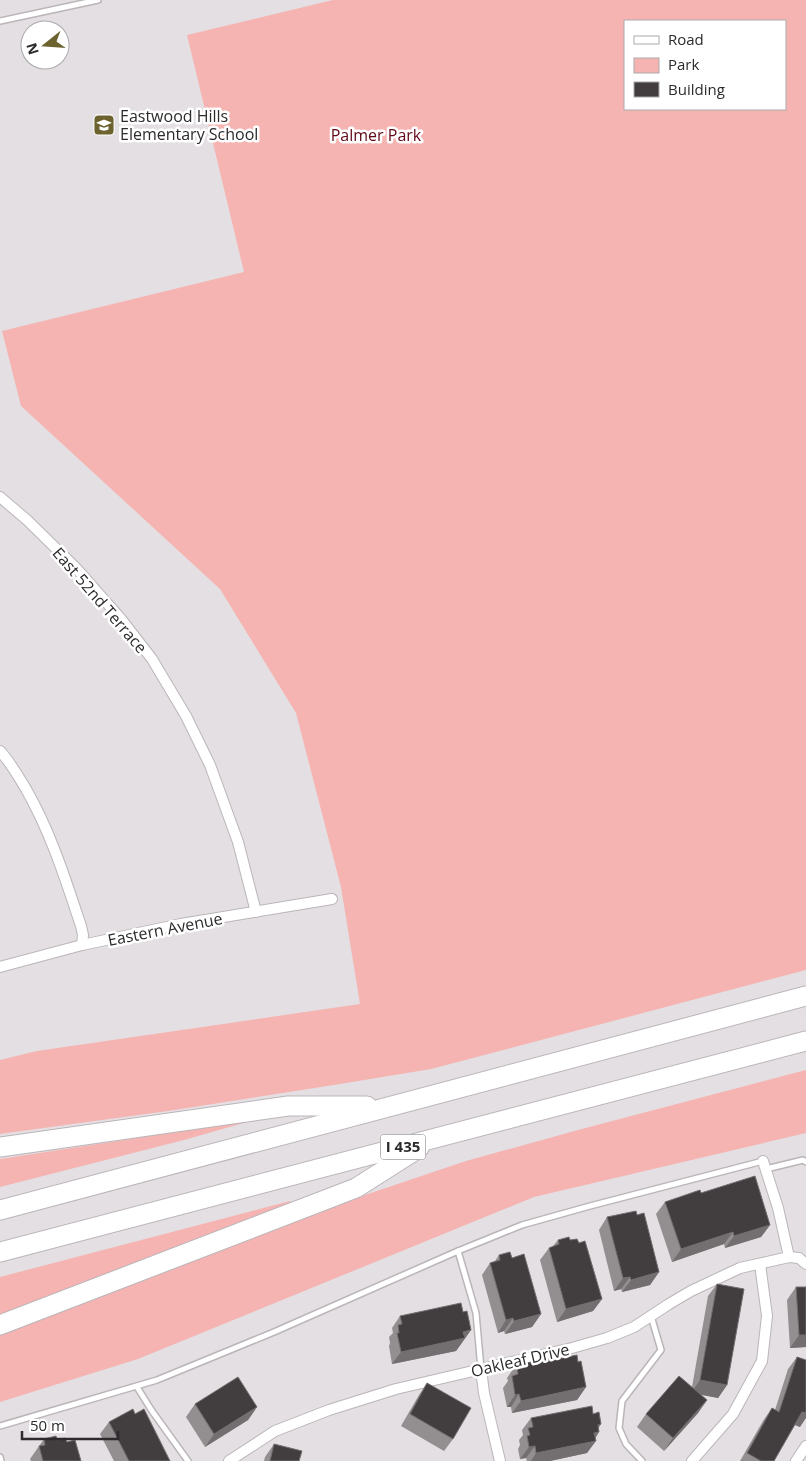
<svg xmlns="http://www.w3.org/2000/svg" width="806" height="1461" viewBox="0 0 806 1461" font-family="'Open Sans',sans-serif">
<rect width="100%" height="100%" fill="#e4dfe3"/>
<g fill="#f5b4b1" fill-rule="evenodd">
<path d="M333 0H806V970L431 1069 340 1084 168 1111 0 1134V1060L37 1051 360 1004 341 887 296 713 220 589 21 406 2 331 244 272 187 35ZM625 21H785V109H625Z"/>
<polygon points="806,1070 806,1133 534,1197 138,1359 0,1402 0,1333 202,1254 362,1196 466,1161 578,1130"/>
<polygon points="254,1120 184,1140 0,1187 0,1159"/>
<polygon points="290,1201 291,1205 0,1316 0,1277"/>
</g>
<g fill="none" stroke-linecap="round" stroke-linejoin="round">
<g stroke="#bab5b9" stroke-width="8">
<g id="service">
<polyline points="0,21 98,0"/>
<polyline points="766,1169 803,1160 806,1162"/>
<polyline points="458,1251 476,1313 481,1369"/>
<polyline points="137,1387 152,1411 188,1461"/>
<polyline points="0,1426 157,1380 274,1332 458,1251 522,1225 590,1206 763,1161"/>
<polyline points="0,1457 1,1461"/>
<polyline points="642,1461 626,1444 619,1428 622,1401 661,1350 651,1316"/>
</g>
</g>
<g stroke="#bab5b9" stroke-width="12">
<g id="minor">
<polyline points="0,497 27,520 76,568 121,619 152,659 186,716 210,765 238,842 256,912"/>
<path d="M0 751C11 763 18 776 26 789 51 833 65 878 81 926L83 935 82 945"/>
<polyline points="0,967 82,945 181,924 332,899"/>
<polyline points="763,1161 778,1208 789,1257"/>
<polyline points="481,1369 484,1393 500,1461"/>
<polyline points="229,1461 275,1431 329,1410 396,1389 572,1348 607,1338 634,1327 669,1304 691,1291 740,1268 789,1257 799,1258 806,1264"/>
<polyline points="692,1461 733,1414 762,1361 767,1316 760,1264"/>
<polyline points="796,1461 806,1446"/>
</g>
</g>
<g stroke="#bab5b9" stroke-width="21">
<g id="motorway">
<polyline points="0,1147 288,1106 367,1106"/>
<polyline points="0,1210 806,996"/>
<polyline points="0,1252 806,1041"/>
<polyline points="0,1325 356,1188 419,1148"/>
</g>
</g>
<use href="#service" stroke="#fff" stroke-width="5"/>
<use href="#minor" stroke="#fff" stroke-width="10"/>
<use href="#motorway" stroke="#fff" stroke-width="19"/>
</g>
<g fill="#938e90">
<polygon points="701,1193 770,1225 761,1237 725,1248 724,1244 672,1262 656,1214 665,1202"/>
<polygon points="637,1215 659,1272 650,1285 622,1292 621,1289 614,1291 599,1230 607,1217"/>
<polygon points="558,1240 570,1240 602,1299 593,1311 557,1322 540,1260 549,1248 553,1246"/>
<polygon points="499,1255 512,1258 541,1314 532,1327 505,1334 504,1331 498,1333 482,1275 490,1263 495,1261"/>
<polygon points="717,1284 727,1385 718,1398 700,1394 707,1400 698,1413 664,1451 637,1427 646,1414 692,1387 708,1296"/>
<polygon points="796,1287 806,1347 790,1348 787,1300"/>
<polygon points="463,1312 471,1330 456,1351 392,1364 389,1346 390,1343 389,1337 393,1333 392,1328 400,1316"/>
<polygon points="797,1357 800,1427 795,1425 774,1461 740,1461 763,1421 772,1408 775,1410 788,1369"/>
<polygon points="552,1360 578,1362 586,1387 577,1400 512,1413 511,1407 507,1407 503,1388 508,1381 507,1378 516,1365"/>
<polygon points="427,1383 453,1439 444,1451 401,1426 419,1395"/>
<polygon points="195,1404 257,1407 248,1420 205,1447 186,1417"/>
<polygon points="135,1414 170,1461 114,1461 100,1434 109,1422"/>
<polygon points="593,1414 601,1424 598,1428 595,1438 587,1453 550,1461 527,1461 526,1458 520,1459 518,1449 520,1445 519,1440 523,1435 522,1430 531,1418"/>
<polygon points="44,1439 57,1440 67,1442 81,1461 31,1461 30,1459"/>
<polygon points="274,1444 299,1461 264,1461 265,1457"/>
</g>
<g fill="#736e70">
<polygon points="770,1225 761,1237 725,1248 734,1236"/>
<polygon points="733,1232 724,1244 672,1262 681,1249"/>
<polygon points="659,1272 650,1285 622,1292 631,1280"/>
<polygon points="630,1277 621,1289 614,1291 623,1278"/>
<polygon points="602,1299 593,1311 557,1322 566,1309"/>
<polygon points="541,1314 532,1327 505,1334 514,1321"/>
<polygon points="513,1318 504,1331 498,1333 506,1320"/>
<polygon points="471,1330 456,1351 392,1364 401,1352 463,1332"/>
<polygon points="799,1335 806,1335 806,1347 790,1348"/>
<polygon points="700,1380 727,1385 718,1398 691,1393"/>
<polygon points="586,1387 577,1400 512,1413 521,1401"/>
<polygon points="519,1394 511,1407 507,1407 515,1395"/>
<polygon points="707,1400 698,1413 664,1451 673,1438"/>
<polygon points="257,1407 248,1420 205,1447 214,1434"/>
<polygon points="802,1412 806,1413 806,1418 800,1427 793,1424"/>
<polygon points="601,1424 595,1433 599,1432 593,1442 596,1441 587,1453 550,1461 531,1461 536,1453 598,1425"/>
<polygon points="535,1446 526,1458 520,1459 529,1447"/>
</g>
<g fill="#423d3e" stroke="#736e70">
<polygon points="755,1176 770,1225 734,1236 733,1232 681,1249 665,1202 700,1190 701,1193"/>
<polygon points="636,1211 637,1215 644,1213 659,1272 631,1280 630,1277 623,1278 607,1217"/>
<polygon points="569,1237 570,1240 577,1239 579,1243 585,1241 602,1299 566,1309 549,1248 559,1244 558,1240"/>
<polygon points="510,1252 512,1258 524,1254 541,1314 514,1321 513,1318 506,1320 490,1263 500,1260 499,1255"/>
<polygon points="717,1284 744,1289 727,1385 700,1380"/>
<polygon points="796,1287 806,1287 806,1335 799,1335"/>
<polygon points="461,1303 463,1312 467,1311 471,1330 463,1332 465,1338 401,1352 397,1333 399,1333 398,1325 402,1324 400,1316"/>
<polygon points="577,1355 578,1362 581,1361 586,1387 521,1401 519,1394 515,1395 512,1376 518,1374 516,1365 551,1358 552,1360"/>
<polygon points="797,1357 806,1360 806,1413 802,1412 774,1461 761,1461 747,1453 772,1408 779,1412"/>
<polygon points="679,1376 707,1400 673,1438 646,1414"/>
<polygon points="238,1377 257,1407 214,1434 195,1404"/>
<polygon points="427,1383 471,1408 453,1439 410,1414"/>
<polygon points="592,1406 593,1414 599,1412 601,1424 598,1425 599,1432 594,1433 596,1441 536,1453 535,1446 529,1447 527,1436 530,1435 528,1428 533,1427 531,1418"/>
<polygon points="133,1409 135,1414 144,1409 170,1461 129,1461 109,1422"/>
<polygon points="56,1436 57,1440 65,1438 67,1442 75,1440 81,1461 43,1461 39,1446 45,1445 44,1439"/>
<polygon points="274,1444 302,1451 299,1461 270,1461"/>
</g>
<defs>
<g id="school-square" transform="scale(1.125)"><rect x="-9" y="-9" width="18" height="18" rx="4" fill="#6d6330" stroke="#fff"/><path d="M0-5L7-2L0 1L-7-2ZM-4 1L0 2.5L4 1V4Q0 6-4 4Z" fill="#fff"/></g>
</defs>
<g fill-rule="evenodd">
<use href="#school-square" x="104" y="125"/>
</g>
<g text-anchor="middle" stroke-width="5" stroke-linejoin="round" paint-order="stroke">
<rect fill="#fff" stroke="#6b6a6b" stroke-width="1" x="380.5" y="1134.5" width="45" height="25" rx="4"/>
<g font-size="15" font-weight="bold" fill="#2c2a2c">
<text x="403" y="1152">I 435</text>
</g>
<g font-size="16" fill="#2c2a2c" stroke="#fff" text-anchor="start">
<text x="120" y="122">Eastwood Hills<tspan x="120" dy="18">Elementary School</tspan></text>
</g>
<g font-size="16" fill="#620714" stroke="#fff">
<text x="376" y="141">Palmer Park</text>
</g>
<g font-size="16" fill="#2c2a2c" stroke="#fff">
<text transform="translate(100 600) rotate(49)" y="6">East 52nd Terrace</text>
<text transform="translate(165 929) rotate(-11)" y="6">Eastern Avenue</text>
<text transform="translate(520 1360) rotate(-13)" y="6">Oakleaf Drive</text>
</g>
</g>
<rect x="624" y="20" width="162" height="90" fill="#ffffff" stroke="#abaaab"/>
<rect x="634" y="36" width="25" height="8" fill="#ffffff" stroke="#abaaab"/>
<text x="668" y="45" font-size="15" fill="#2c2a2c">Road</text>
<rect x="634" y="58" width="25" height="15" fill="#f5b4b1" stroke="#abaaab"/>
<text x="668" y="70" font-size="15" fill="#2c2a2c">Park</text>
<rect x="634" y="82" width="25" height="15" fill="#423d3e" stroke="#abaaab"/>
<text x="668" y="95" font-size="15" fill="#2c2a2c">Building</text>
<g transform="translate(45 45) rotate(253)"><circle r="24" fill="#ffffff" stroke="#abaaab"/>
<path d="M0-4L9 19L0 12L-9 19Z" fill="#6d6330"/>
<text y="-8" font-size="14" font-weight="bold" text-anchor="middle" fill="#2c2a2c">N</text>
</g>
<path d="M22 1431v8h96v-8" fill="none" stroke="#2c2a2c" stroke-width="2.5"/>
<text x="30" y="1431" font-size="15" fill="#2c2a2c" stroke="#ffffff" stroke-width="4" paint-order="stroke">50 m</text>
</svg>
